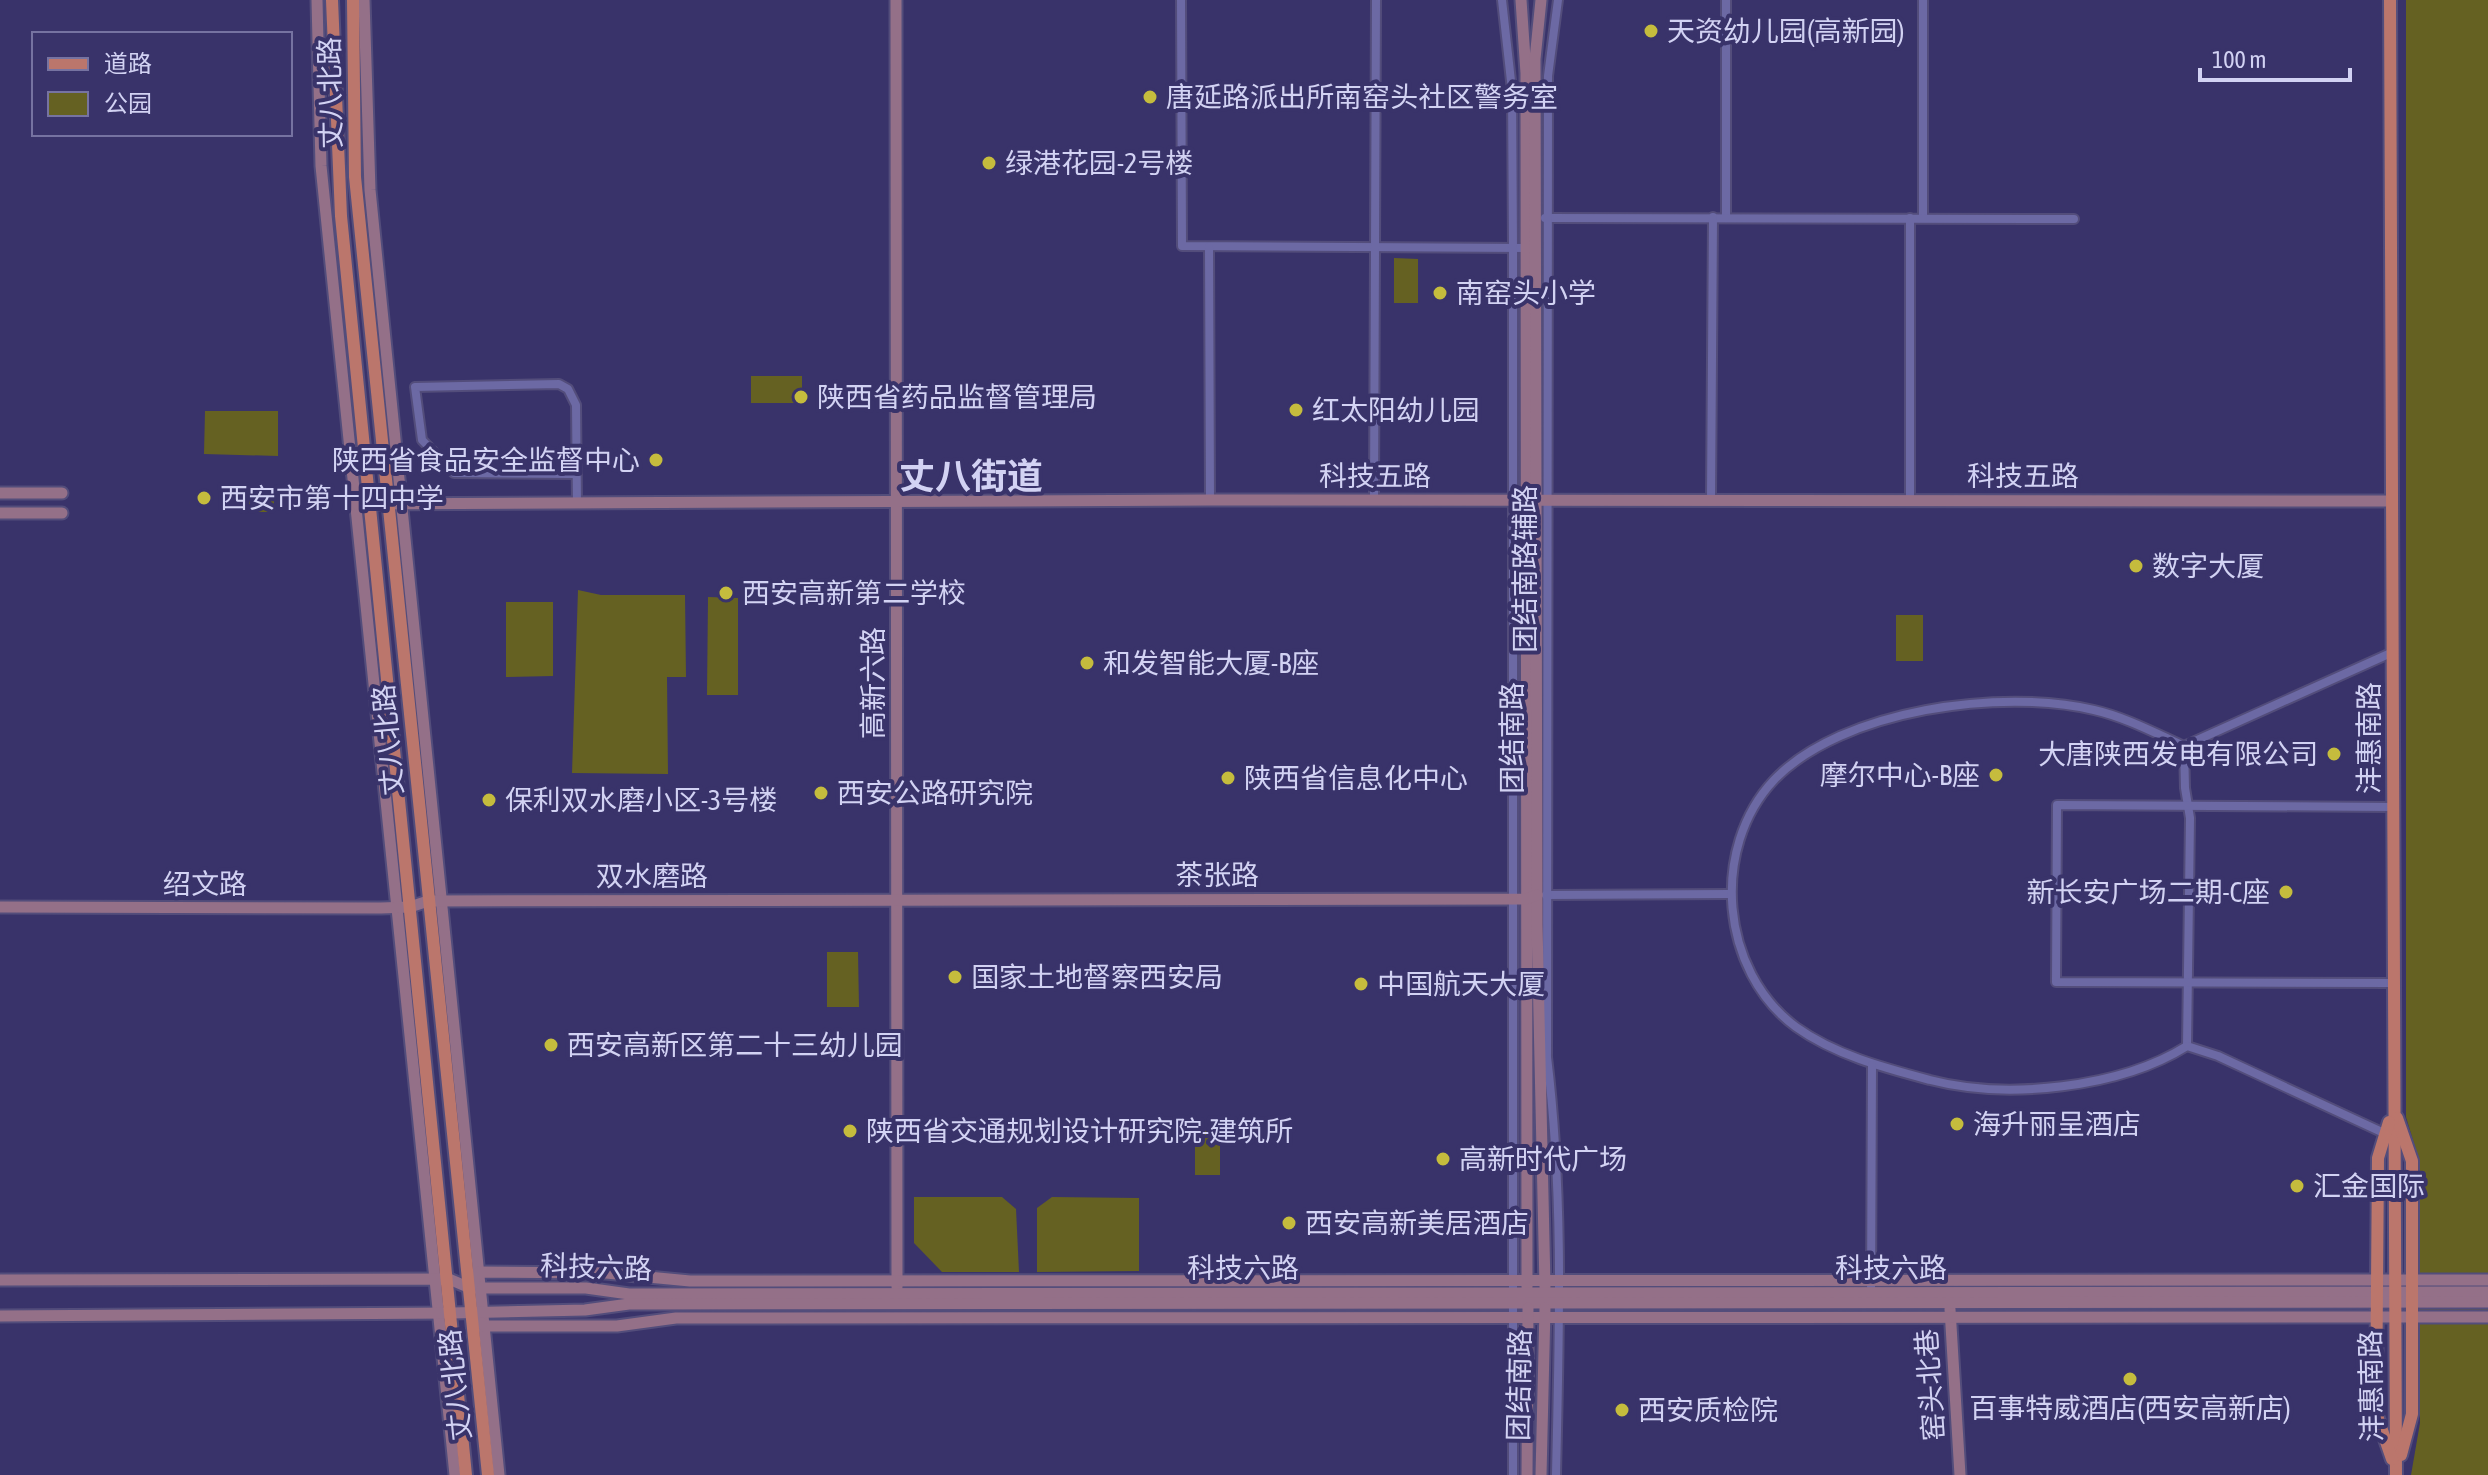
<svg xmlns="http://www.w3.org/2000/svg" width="2488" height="1475" viewBox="0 0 2488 1475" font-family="'Asap Condensed','Noto Sans SC',sans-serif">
<rect width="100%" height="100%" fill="#39336a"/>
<g fill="#656122">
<polygon points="2406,0 2488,0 2488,1475 2411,1475 2420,1423 2419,1160 2406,1117"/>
<polygon points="1394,258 1418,259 1418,303 1394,303"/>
<rect x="751" y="376" width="51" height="27"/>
<polygon points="205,411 278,411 278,456 204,454"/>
<rect x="233" y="492" width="41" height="20"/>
<polygon points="578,590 601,595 685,595 686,677 667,677 668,774 572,773"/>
<polygon points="708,597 738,598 738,695 707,695"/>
<polygon points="506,602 553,602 553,676 506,677"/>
<rect x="1896" y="615" width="27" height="46"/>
<polygon points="827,952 858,952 859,1007 827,1007"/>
<polygon points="1220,1130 1220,1175 1195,1175 1195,1131"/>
<polygon points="914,1197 1002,1197 1016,1209 1019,1272 942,1272 914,1243"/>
<polygon points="1052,1197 1139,1198 1139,1271 1037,1272 1037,1208"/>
</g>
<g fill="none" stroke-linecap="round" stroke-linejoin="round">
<g stroke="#534d7b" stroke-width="12">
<g id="street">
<polyline points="1181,0 1182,246 1525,248"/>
<polyline points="1502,0 1512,90 1513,248 1513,1475"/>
<polyline points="1726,0 1726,217"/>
<polyline points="1923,0 1923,218"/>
<polyline points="1545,218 2074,219"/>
<polyline points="1209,247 1210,500"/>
<polyline points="576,474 454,473 422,440 415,387 559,384 568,389 576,405 577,504"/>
<polyline points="1374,500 1376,0"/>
<polyline points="1711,500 1713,217"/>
<polyline points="1910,500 1910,218"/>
<polyline points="2184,746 2185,788 2190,818 2187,1046"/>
<polyline points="2393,807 2057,805 2056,982 2393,983"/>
<polyline points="1546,895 1729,894"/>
<path d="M2386 1134 2218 1056 2187 1046C2120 1088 2007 1100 1930 1080 1885 1068 1835 1055 1796 1027 1720 971 1710 848 1774 780 1842 709 2003 688 2094 710 2125 717 2155 733 2184 746L2393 652"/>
<polyline points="1871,1298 1872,1065"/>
<path d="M1556 1475C1559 1336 1564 1196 1547 1057L1548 76 1558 0"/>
</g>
</g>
<g stroke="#534d7b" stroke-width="15">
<g id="secondary">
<polyline points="317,0 321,166 455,1475"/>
<polyline points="364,0 370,190 499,1475"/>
<polyline points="896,0 897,1287"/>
<polyline points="1521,0 1526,73 1527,1287"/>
<polyline points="1541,0 1535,59 1537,924 1545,1287"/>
<polyline points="0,493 62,493"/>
<polyline points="357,504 1210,500 2392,501"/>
<polyline points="0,513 62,513"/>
<polyline points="0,907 381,908 410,907 428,901 1526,899 1537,895"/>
<polyline points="0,1280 449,1279 470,1288 586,1288 629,1294 2488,1292"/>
<polyline points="470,1288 479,1272 606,1273 690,1281 2488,1280"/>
<polyline points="1950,1309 1960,1475"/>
<polyline points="472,1311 484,1326 617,1326 676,1318 2488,1317"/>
<polyline points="0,1316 452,1313 585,1310 629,1304 2488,1302"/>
<polyline points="1527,1475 1528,1308"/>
<polyline points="1541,1475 1545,1308"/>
</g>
</g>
<g stroke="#534d7b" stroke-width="16">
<g id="primary">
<polyline points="332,0 341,216 466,1475"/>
<polyline points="353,0 355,177 488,1475"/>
<polyline points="2390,0 2396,1475"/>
<polyline points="2397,1118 2412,1161 2412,1414 2401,1455"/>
<polyline points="2389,1122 2378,1158 2376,1413 2392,1459"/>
</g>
</g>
<use href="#street" stroke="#6c69a4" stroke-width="8"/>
<use href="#secondary" stroke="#947088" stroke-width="11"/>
<use href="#primary" stroke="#bb766c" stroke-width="12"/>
</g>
<g fill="#c5bc3d" stroke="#39336a" stroke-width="3">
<circle cx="1651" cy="31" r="8"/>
<circle cx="1150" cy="97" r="8"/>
<circle cx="989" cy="163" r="8"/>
<circle cx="1440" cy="293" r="8"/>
<circle cx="801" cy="397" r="8"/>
<circle cx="1296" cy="410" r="8"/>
<circle cx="656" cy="460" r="8"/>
<circle cx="204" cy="498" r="8"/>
<circle cx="2136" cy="566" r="8"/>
<circle cx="726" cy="593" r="8"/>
<circle cx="1087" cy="663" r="8"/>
<circle cx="2334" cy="754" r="8"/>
<circle cx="1996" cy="775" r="8"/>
<circle cx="1228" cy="778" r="8"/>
<circle cx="821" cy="793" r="8"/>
<circle cx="489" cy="800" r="8"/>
<circle cx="2286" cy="892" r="8"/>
<circle cx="955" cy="977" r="8"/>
<circle cx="1361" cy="984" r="8"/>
<circle cx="551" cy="1045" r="8"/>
<circle cx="1957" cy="1124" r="8"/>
<circle cx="850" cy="1131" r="8"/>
<circle cx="1443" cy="1159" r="8"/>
<circle cx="2297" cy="1186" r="8"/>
<circle cx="1289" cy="1223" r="8"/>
<circle cx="2130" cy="1379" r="8"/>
<circle cx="1622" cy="1410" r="8"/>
</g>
<g text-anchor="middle" stroke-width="8" stroke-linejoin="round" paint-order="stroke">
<g font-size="28" fill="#d2d2f3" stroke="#39336a" text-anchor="start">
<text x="1667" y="41">天资幼儿园(高新园)</text>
<text x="1166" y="107">唐延路派出所南窑头社区警务室</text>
<text x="1005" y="173">绿港花园-2号楼</text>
<text x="1456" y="303">南窑头小学</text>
<text x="817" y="407">陕西省药品监督管理局</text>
<text x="1312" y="420">红太阳幼儿园</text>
<text x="640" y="470" text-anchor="end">陕西省食品安全监督中心</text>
<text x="220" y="508">西安市第十四中学</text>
<text x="2152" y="576">数字大厦</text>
<text x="742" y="603">西安高新第二学校</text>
<text x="1103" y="673">和发智能大厦-B座</text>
<text x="2318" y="764" text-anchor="end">大唐陕西发电有限公司</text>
<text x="1980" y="785" text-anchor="end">摩尔中心-B座</text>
<text x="1244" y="788">陕西省信息化中心</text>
<text x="837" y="803">西安公路研究院</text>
<text x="505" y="810">保利双水磨小区-3号楼</text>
<text x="2270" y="902" text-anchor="end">新长安广场二期-C座</text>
<text x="971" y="987">国家土地督察西安局</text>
<text x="1377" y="994">中国航天大厦</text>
<text x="567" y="1055">西安高新区第二十三幼儿园</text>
<text x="1973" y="1134">海升丽呈酒店</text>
<text x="866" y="1141">陕西省交通规划设计研究院-建筑所</text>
<text x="1459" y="1169">高新时代广场</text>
<text x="2313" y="1196">汇金国际</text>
<text x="1305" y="1233">西安高新美居酒店</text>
<text x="2130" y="1418" text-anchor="middle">百事特威酒店(西安高新店)</text>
<text x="1638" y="1420">西安质检院</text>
</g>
<g font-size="28" fill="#d2d2f3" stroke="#39336a">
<text transform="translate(330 93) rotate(-91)" y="10">丈八北路</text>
<text x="1375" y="486">科技五路</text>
<text x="2023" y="486">科技五路</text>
<text transform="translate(1525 569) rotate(-90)" y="10">团结南路辅路</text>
<text transform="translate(873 683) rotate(-90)" y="10">高新六路</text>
<text transform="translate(1512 738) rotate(-90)" y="10">团结南路</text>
<text transform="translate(2369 738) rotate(-90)" y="10">沣惠南路</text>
<text transform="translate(388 740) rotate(-95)" y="10">丈八北路</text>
<text x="1217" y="885">茶张路</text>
<text x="652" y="886">双水磨路</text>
<text x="205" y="894">绍文路</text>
<text transform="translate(596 1267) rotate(2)" y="10">科技六路</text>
<text x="1243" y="1278">科技六路</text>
<text x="1891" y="1278">科技六路</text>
<text transform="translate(455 1385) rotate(-96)" y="10">丈八北路</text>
<text transform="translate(1519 1385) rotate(-89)" y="10">团结南路</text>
<text transform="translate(1930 1385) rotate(-94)" y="10">窑头北巷</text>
<text transform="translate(2371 1386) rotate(-91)" y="10">沣惠南路</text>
</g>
<g font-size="36" font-weight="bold" fill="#d2d2f3" stroke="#39336a">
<text x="971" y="489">丈八街道</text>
</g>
</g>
<rect x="32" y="32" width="260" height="104" fill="#39336a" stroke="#7673a1" stroke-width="2"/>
<rect x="48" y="58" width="40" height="12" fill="#bb766c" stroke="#7673a1" stroke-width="2"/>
<text x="104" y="72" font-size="24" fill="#d2d2f3">道路</text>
<rect x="48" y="92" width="40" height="24" fill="#656122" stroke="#7673a1" stroke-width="2"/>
<text x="104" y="112" font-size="24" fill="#d2d2f3">公园</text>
<path d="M2200 68v12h150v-12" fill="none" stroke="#d2d2f3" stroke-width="4"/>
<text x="2212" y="68" font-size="24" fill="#d2d2f3" stroke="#39336a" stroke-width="6" paint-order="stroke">100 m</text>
</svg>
